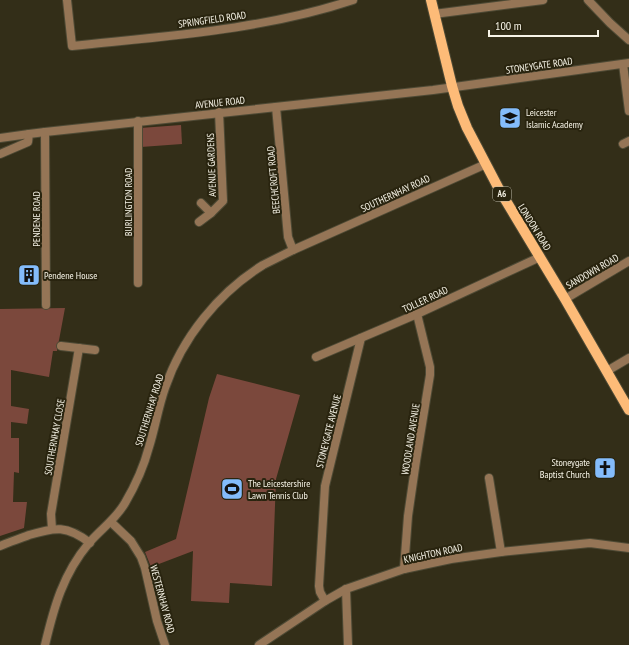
<svg xmlns="http://www.w3.org/2000/svg" width="629" height="645" viewBox="0 0 629 645" font-family="'PT Sans Narrow',sans-serif">
<rect width="100%" height="100%" fill="#332e18"/>
<g fill="#7b483c">
<polygon points="181,125 182,144 141,147 140,128"/>
<polygon points="65,308 57,351 53,351 49,377 11,370 11,406 29,409 27,424 11,422 11,438 19,438 19,473 14,472 13,502 27,502 24,528 0,536 0,309"/>
<polygon points="217,374 300,395 276,479 272,586 230,583 229,603 191,601 193,551 151,567 145,552 176,539 209,398"/>
</g>
<g fill="none" stroke-linecap="round" stroke-linejoin="round">
<g stroke="#4e4a35" stroke-width="10">
<g id="minor">
<path d="M67 0 72 46C166 36 263 30 353 0"/>
<polyline points="588,0 610,23 629,40"/>
<polyline points="434,14 543,0"/>
<polyline points="623,64 629,111"/>
<polyline points="276,107 288,237 293,250"/>
<polyline points="45,132 46,305"/>
<polyline points="0,138 29,134"/>
<polyline points="623,144 629,141"/>
<polyline points="0,154 28,142 29,134 45,132 433,90 629,63"/>
<polyline points="201,203 211,213"/>
<polyline points="199,222 211,213 223,201 219,112"/>
<polyline points="138,283 138,121"/>
<polyline points="565,299 629,261"/>
<polyline points="61,346 95,350"/>
<polyline points="316,357 417,314 540,257"/>
<polyline points="607,371 629,358"/>
<polyline points="489,478 501,552"/>
<polyline points="111,522 131,541 141,557 145,568 157,621 165,645"/>
<polyline points="52,529 51,514 79,348"/>
<path d="M0 546C9 542 19 539 29 535 55 527 67 525 90 543"/>
<polyline points="404,569 408,516 416,461 430,375 430,367 417,314"/>
<polyline points="346,589 348,645"/>
<polyline points="325,601 320,592 319,586 325,486 361,338"/>
<path d="M45 645C54 607 63 574 89 543 101 529 116 519 125 503 135 486 144 466 149 447 155 428 158 408 165 388 182 338 218 293 263 265 273 260 283 255 293 250L486 164"/>
</g>
</g>
<g stroke="#4e4a35" stroke-width="10">
<polyline id="tertiary" points="259,645 325,601 346,589 404,569 451,559 501,552 590,543 629,548"/>
</g>
<g stroke="#4e4a35" stroke-width="12">
<polyline id="primary" points="431,0 452,86 458,106 467,128 500,191 565,299 629,410"/>
</g>
<use href="#minor" stroke="#957556" stroke-width="8"/>
<use href="#tertiary" stroke="#957556" stroke-width="8"/>
<use href="#primary" stroke="#fdbb78" stroke-width="10"/>
</g>
<defs>
<g id="school-square" transform="scale(1.15)"><rect x="-9" y="-9" width="18" height="18" rx="4" fill="#84bcfb" stroke="#29240f"/><path d="M0-5L7-2L0 1L-7-2ZM-4 1L0 2.5L4 1V4Q0 6-4 4Z" fill="#111"/></g>
<g id="building-square" transform="scale(1.15)"><rect x="-9" y="-9" width="18" height="18" rx="4" fill="#84bcfb" stroke="#29240f"/><path d="M-4-6H4V6H1V3H-1V6H-4ZM-2.5-4.3h1.7v1.8h-1.7ZM.8-4.3h1.7v1.8H.8ZM-2.5-1h1.7V.8h-1.7ZM.8-1h1.7V.8H.8Z" fill="#111"/></g>
<g id="church-square" transform="scale(1.15)"><rect x="-9" y="-9" width="18" height="18" rx="4" fill="#84bcfb" stroke="#29240f"/><path d="M-1.2-6h2.4v3.5h3.3v2.4h-3.3V6h-2.4V-.1h-3.3v-2.4h3.3Z" fill="#111"/></g>
<g id="stadium-square" transform="scale(1.15)"><rect x="-9" y="-9" width="18" height="18" rx="4" fill="#84bcfb" stroke="#29240f"/><path d="M0-5a6.5 5 0 1 0 0 10a6.5 5 0 1 0 0-10ZM-3.5-1.8h7v3.6h-7Z" fill="#111"/></g>
</defs>
<g fill-rule="evenodd">
<use href="#school-square" x="510" y="118"/>
<use href="#building-square" x="29" y="275"/>
<use href="#church-square" x="605" y="468"/>
<use href="#stadium-square" x="232" y="489"/>
</g>
<g text-anchor="middle" stroke-width="4" stroke-linejoin="round" paint-order="stroke">
<rect fill="#29240f" stroke="#b9b6a6" stroke-width="1" x="493" y="187" width="18" height="14" rx="3"/>
<g font-size="9" font-weight="bold" fill="#f7f4e7">
<text x="502" y="197">A6</text>
</g>
<g font-size="10" fill="#f7f4e7" stroke="#29240f">
<text transform="translate(212 19) rotate(-8)" y="4">SPRINGFIELD ROAD</text>
<text transform="translate(539 65) rotate(-8)" y="4">STONEYGATE ROAD</text>
<text transform="translate(220 102) rotate(-6)" y="4">AVENUE ROAD</text>
<text transform="translate(211 165) rotate(-92)" y="4">AVENUE GARDENS</text>
<text transform="translate(273 180) rotate(-95)" y="4">BEECHCROFT ROAD</text>
<text transform="translate(395 193) rotate(-25)" y="4">SOUTHERNHAY ROAD</text>
<text transform="translate(128 202) rotate(-90)" y="4">BURLINGTON ROAD</text>
<text transform="translate(36 219) rotate(-90)" y="4">PENDENE ROAD</text>
<text transform="translate(535 227) rotate(58)" y="4">LONDON ROAD</text>
<text transform="translate(592 271) rotate(-30)" y="4">SANDOWN ROAD</text>
<text transform="translate(425 299) rotate(-25)" y="4">TOLLER ROAD</text>
<text transform="translate(149 410) rotate(-73)" y="4">SOUTHERNHAY ROAD</text>
<text transform="translate(328 431) rotate(-76)" y="4">STONEYGATE AVENUE</text>
<text transform="translate(54 437) rotate(-80)" y="4">SOUTHERNHAY CLOSE</text>
<text transform="translate(410 439) rotate(-81)" y="4">WOODLAND AVENUE</text>
<text transform="translate(433 553) rotate(-12)" y="4">KNIGHTON ROAD</text>
<text transform="translate(163 599) rotate(75)" y="4">WESTERNHAY ROAD</text>
</g>
<g font-size="10" fill="#f7f4e7" stroke="#29240f" text-anchor="start">
<text x="526" y="116">Leicester<tspan x="526" dy="12">Islamic Academy</tspan></text>
<text x="44" y="279">Pendene House</text>
<text x="590" y="466" text-anchor="end">Stoneygate<tspan x="590" dy="12">Baptist Church</tspan></text>
<text x="248" y="487">The Leicestershire<tspan x="248" dy="12">Lawn Tennis Club</tspan></text>
</g>
</g>
<path d="M489 30v6h109v-6" fill="none" stroke="#f7f4e7" stroke-width="2"/>
<text x="495" y="30" font-size="12" fill="#f7f4e7" stroke="#29240f" stroke-width="3" paint-order="stroke">100 m</text>
</svg>
